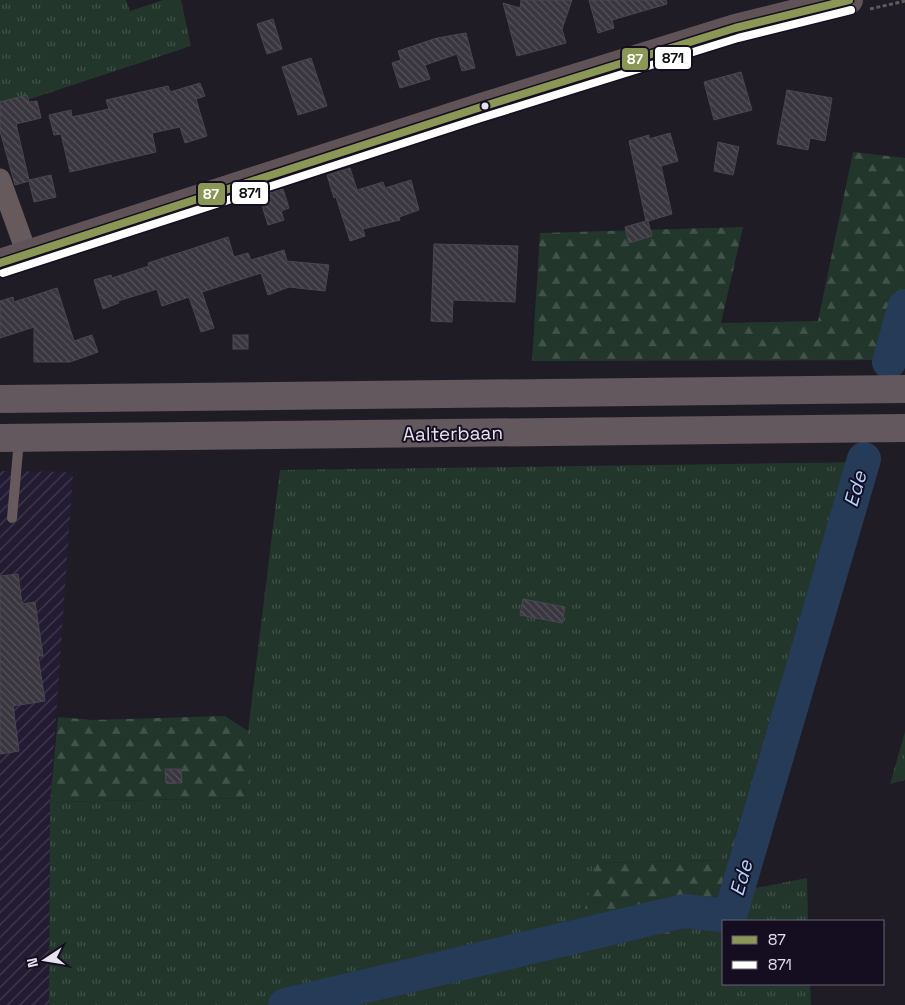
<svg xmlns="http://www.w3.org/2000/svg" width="905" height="1005" viewBox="0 0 905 1005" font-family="'Space Grotesk',sans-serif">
<defs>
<pattern id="industrial-furrows" width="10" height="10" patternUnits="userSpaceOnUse" patternTransform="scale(1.25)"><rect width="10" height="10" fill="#231b32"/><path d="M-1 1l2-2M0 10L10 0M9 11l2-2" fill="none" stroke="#433c50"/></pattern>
<pattern id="grass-tufts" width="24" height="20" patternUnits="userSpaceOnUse" patternTransform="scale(1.25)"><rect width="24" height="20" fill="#22362b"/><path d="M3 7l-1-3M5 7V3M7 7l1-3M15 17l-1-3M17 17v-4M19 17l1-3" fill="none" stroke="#42534a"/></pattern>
<pattern id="forest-firs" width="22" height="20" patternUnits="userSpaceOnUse" patternTransform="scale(1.25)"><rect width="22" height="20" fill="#22362b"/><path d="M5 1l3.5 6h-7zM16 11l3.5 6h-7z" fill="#42534a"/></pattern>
<pattern id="building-back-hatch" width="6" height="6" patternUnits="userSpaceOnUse" patternTransform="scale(1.25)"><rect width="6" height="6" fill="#39363f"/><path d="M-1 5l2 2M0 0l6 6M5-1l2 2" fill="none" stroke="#56535b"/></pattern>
</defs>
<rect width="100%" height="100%" fill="#1f1c26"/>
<polygon fill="url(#industrial-furrows)" points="0,471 73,472 50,802 49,1005 0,1005"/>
<g fill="url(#grass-tufts)">
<polygon points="0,0 126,0 130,11 163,0 181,0 191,46 0,109"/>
<polygon points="872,462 840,569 818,564 727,860 597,863 611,932 643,927 668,935 676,920 738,914 745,890 807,878 808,921 724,921 724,984 810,984 811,1005 49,1005 50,802 248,798 248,731 280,470"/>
<polygon points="905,732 905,780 890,784"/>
</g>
<g fill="url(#forest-firs)">
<polygon points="853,152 905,158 905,337 900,360 532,361 540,233 743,227 721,323 818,321"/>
<polygon points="818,563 840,569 738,914 676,920 668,935 643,927 611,932 607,940 595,942 583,939 582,919 597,863 727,860"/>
<polygon points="225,716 248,731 248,798 50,802 58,717 93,720"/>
</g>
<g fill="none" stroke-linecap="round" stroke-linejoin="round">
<g stroke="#263b57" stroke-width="34">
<polyline points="889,362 905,306"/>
<polyline points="285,1005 684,911 730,916 864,459"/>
</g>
</g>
<g fill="url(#building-back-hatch)" stroke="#4a4751">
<polygon points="521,0 572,0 562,29 566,43 517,56 503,3 520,8"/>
<polygon points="589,0 666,0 667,4 612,20 614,28 598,33"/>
<polygon points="273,19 282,49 267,54 257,24"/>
<polygon points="466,33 475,68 462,71 457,54 425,65 430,79 400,88 392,63 401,60 398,51 437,38"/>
<polygon points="311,58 327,106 298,115 282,67"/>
<polygon points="741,72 752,110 714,120 704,82"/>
<polygon points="200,83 205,96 196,99 207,136 185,143 180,127 152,133 156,152 70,172 61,134 54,135 49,115 71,110 72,117 109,109 106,100 168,86 170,92"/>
<polygon points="787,90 832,98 825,141 810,138 808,150 777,144"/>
<polygon points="27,95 29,102 37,101 41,118 16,124 29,180 51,175 56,197 34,202 29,181 15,185 0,131 0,102"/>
<polygon points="670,133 678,161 661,166 672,214 648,221 652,236 629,243 625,227 646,221 629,141 649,135 649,139"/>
<polygon points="718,142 739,147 733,175 714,171"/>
<polygon points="350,168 357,190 383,182 385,188 411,180 419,210 399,217 400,220 363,229 365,236 350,241 336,197 334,198 327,175"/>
<polygon points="283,189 289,208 281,211 284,220 268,225 259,196"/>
<polygon points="228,237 234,257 248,253 251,260 284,250 287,261 329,265 325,291 289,287 268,295 261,273 202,292 214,328 201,332 189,297 162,306 157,289 118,301 119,303 103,309 94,280 111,275 112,278 149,266 148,263"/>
<polygon points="434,244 518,246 515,302 453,300 452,322 431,321"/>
<polygon points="57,288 74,341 92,335 98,352 70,362 34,362 34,327 0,338 0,301 13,297 14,302"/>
<rect x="233" y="335" width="15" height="14"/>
<polygon points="18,574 22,604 35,602 43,656 38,656 45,701 13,706 19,751 0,754 0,576"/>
<polygon points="523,599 565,607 562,623 520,615"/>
<polygon points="165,769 181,769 182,783 166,783"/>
</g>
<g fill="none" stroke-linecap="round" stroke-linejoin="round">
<polyline stroke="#61595d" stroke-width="3" stroke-dasharray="4 2.5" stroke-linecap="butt" points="870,9 905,1"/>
<polyline stroke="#665a5c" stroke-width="10" points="12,518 19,440"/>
<polyline stroke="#665a5c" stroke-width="21" points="0,179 27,254"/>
<polyline stroke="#605357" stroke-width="28" points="0,263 478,108 735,28 849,0"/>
<g stroke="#62585d" stroke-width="28">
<polyline points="0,399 905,389"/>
<polyline points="0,438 905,428"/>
</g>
<g stroke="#150e21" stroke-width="11">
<polyline id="bus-1" points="0,263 478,108 735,28 849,0"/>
</g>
<g stroke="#150e21" stroke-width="11">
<polyline id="bus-2" points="3,273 481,118 738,38 851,10"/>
</g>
<use href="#bus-1" stroke="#8b9754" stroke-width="8"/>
<use href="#bus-2" stroke="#fff" stroke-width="8"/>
</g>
<circle fill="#e6e2ef" stroke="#150e21" stroke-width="2" cx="485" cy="106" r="4.5"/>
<g text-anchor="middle" stroke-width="4" stroke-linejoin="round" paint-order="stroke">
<g font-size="19" fill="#e6e2ef" stroke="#150e21">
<text transform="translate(453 433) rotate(-1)" y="7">Aalterbaan</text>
</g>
<g font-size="20" font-style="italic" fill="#b1d3ff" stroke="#150e21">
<text transform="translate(855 489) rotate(-74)" y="7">Ede</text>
<text transform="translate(741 878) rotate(-74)" y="7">Ede</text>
</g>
</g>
<g stroke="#150e21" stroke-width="2">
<rect x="654" y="46" width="38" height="24" rx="5" fill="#fff"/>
<rect x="621" y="47" width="28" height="24" rx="5" fill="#8b9754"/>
<rect x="231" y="181" width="38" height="24" rx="5" fill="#fff"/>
<rect x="197" y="182" width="29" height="24" rx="5" fill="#8b9754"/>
</g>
<g font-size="14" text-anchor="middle" font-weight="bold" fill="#fff">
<text x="635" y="64">87</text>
<text x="211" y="199">87</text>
</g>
<g font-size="14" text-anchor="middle" font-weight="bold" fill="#111">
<text x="673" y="63">871</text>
<text x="250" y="198">871</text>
</g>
<rect x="722" y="920" width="162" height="65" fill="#150e21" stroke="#696373"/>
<rect x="732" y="936" width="25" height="8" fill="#8b9754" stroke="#696373"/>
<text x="768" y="945" font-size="15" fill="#e6e2ef">87</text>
<rect x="732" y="961" width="25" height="8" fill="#ffffff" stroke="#696373"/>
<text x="768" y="970" font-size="15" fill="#e6e2ef">871</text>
<g transform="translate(45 960) rotate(258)" stroke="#150e21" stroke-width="4" paint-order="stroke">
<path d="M0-4L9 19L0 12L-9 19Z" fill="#e6e2ef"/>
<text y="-8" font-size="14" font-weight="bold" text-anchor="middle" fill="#e6e2ef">N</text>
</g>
</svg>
